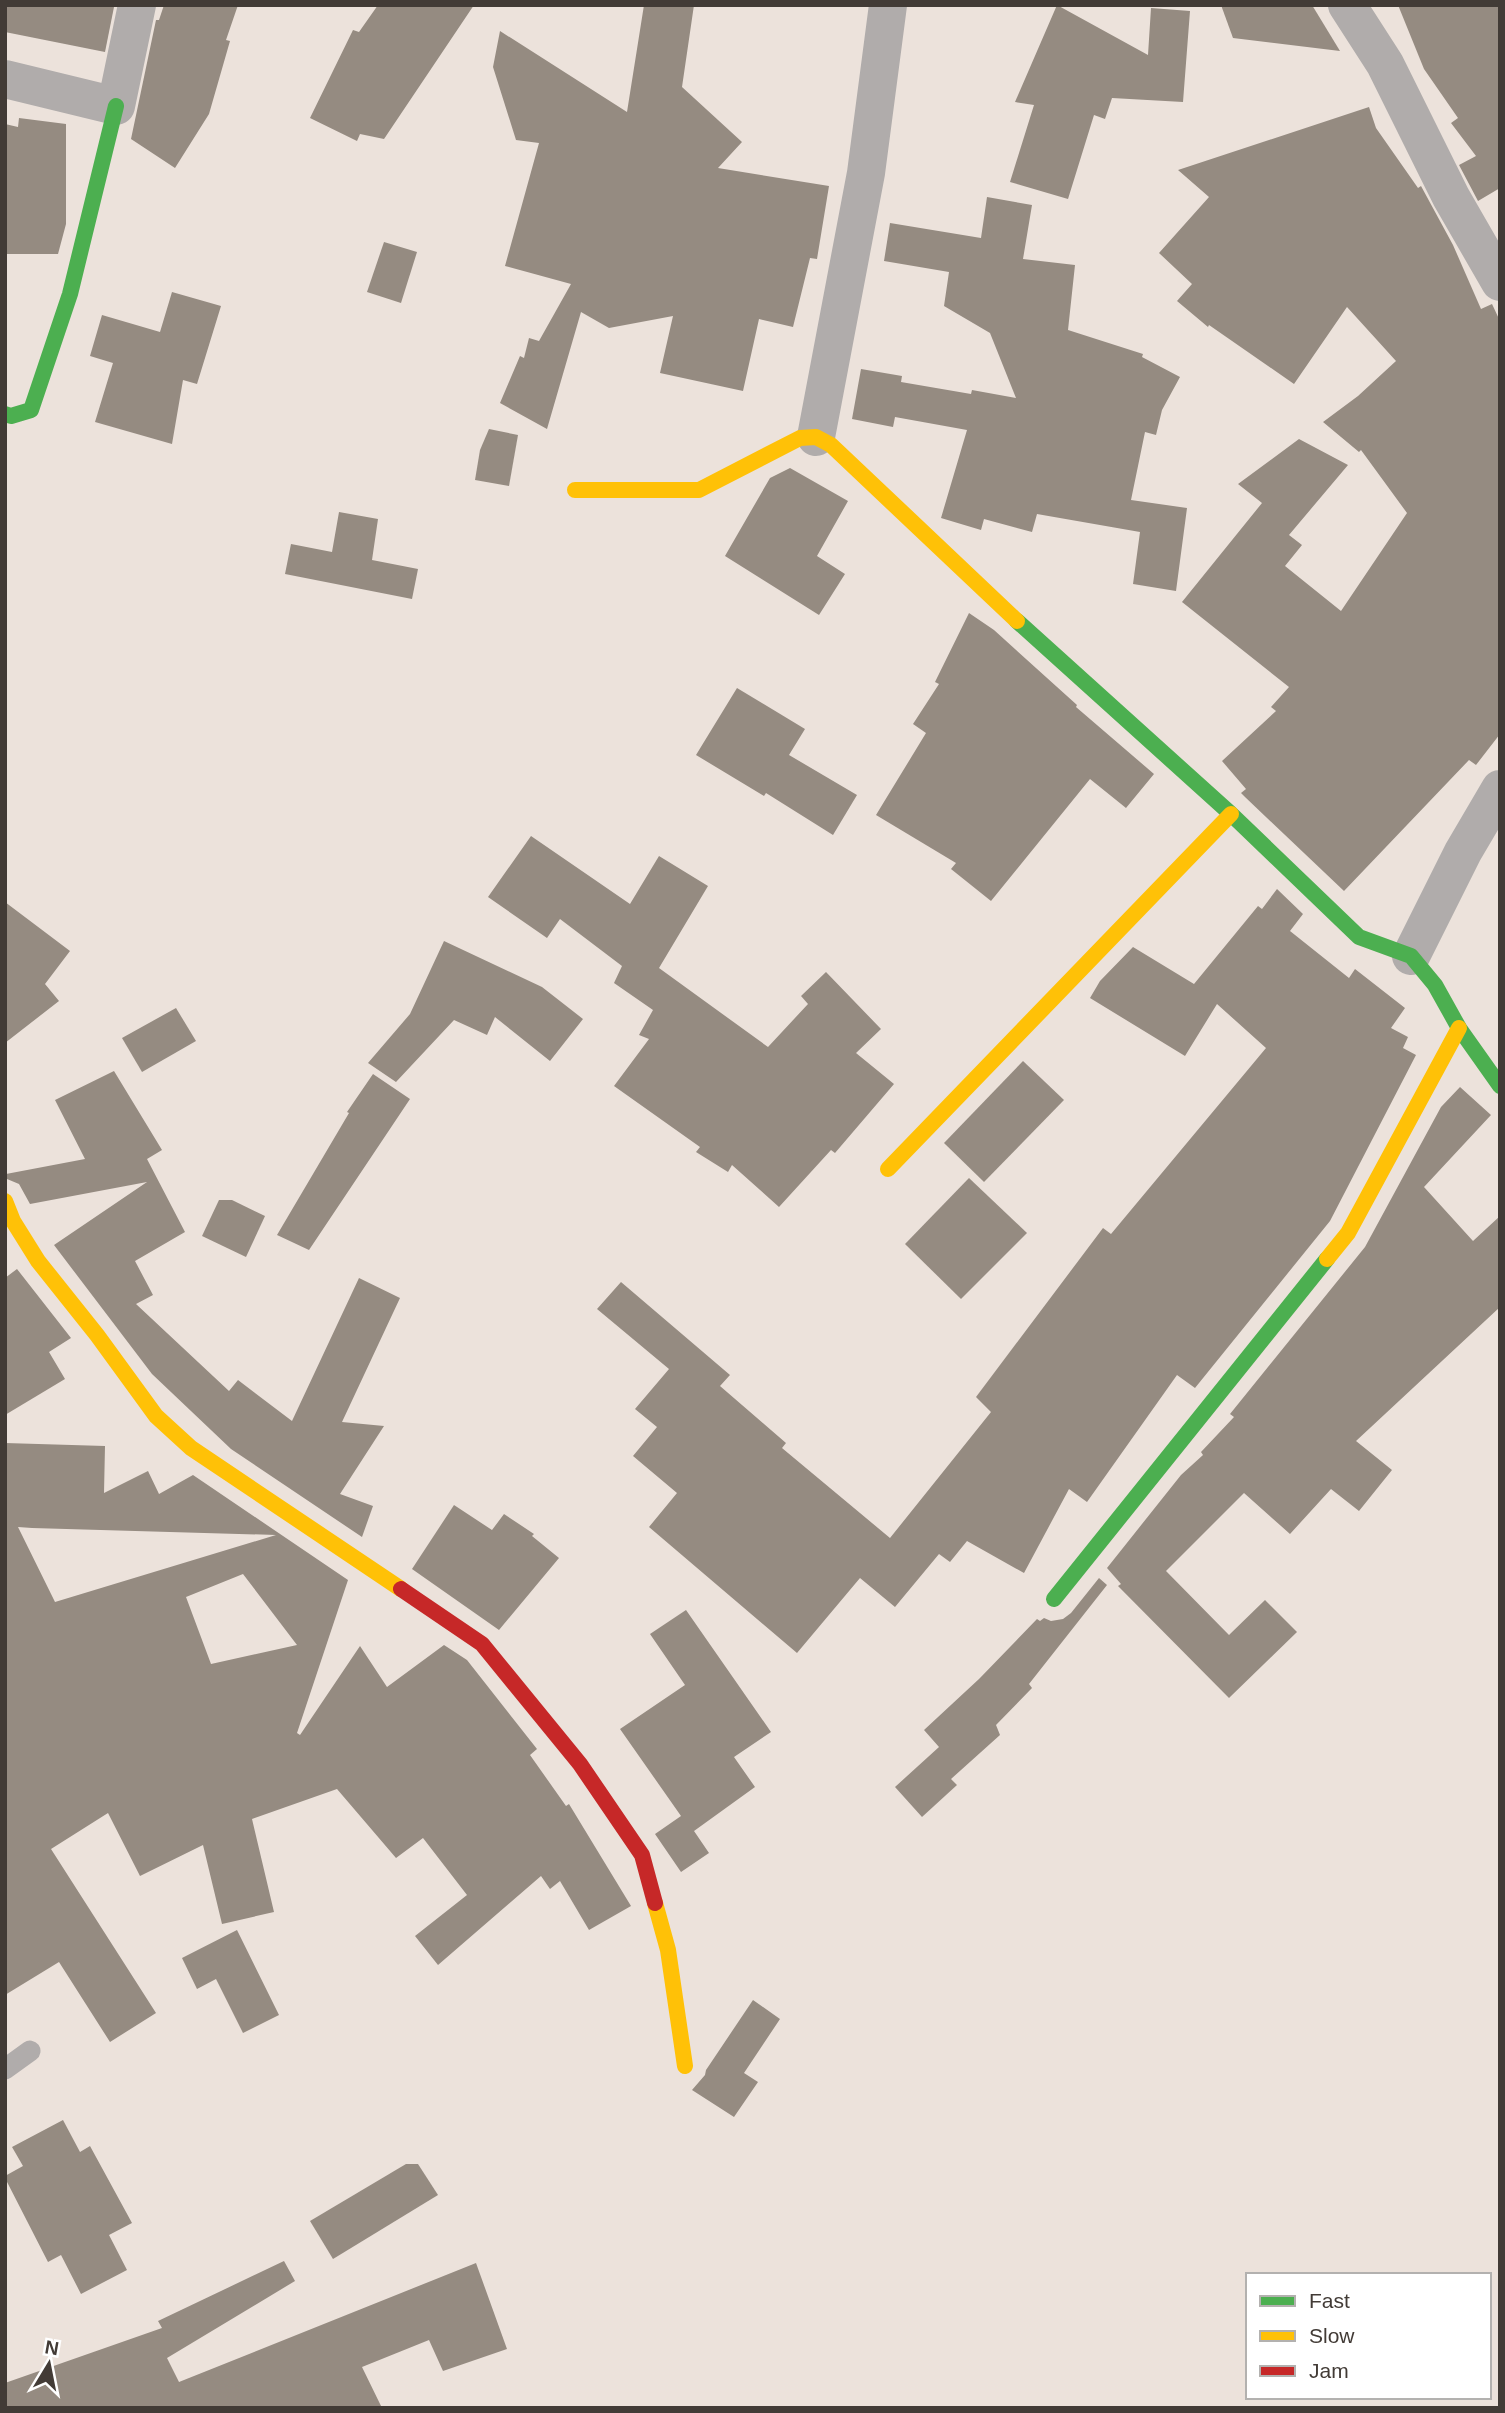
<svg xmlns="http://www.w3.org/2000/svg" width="1505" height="2413" viewBox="0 0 1505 2413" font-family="Helvetica,sans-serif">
<rect width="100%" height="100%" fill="#ece2db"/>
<g fill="#958b81" fill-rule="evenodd">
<polygon points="5,5 107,5 114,7 105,52 5,32"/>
<polygon points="164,5 238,5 226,40 230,41 209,114 175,168 131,139 156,20 159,20"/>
<polygon points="378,5 474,5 384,139 360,134 357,141 310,118 353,30 359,32"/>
<polygon points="644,5 694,5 682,87 742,142 718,168 829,186 817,259 810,258 793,327 759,319 743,391 660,373 673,316 609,328 581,312 547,429 500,403 520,356 524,358 529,338 539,341 571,284 505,266 539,143 516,140 493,67 500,31 627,112"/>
<polygon points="1057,5 1148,55 1151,8 1190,11 1183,102 1112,98 1105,119 1094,115 1068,199 1010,182 1034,105 1015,102"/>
<polygon points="1221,5 1312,5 1340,51 1233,38"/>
<polygon points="1398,5 1500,5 1500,188 1478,201 1459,165 1476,156 1451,123 1458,118 1424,69"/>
<polygon points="1369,107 1376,128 1418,188 1421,186 1453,245 1481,309 1492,304 1500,321 1500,734 1476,765 1469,760 1344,891 1245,797 1241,793 1246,789 1222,761 1276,711 1271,707 1289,687 1182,602 1262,503 1238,484 1299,439 1348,465 1289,535 1302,545 1285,566 1341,611 1407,513 1361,450 1359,452 1323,422 1358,396 1396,361 1347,307 1294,384 1209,325 1208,327 1177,301 1192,284 1159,253 1209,197 1178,170"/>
<polygon points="19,118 66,124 66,224 58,254 5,254 5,124 18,127"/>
<polygon points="987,197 1032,205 1023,259 1075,265 1068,330 1143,354 1142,357 1180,377 1162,410 1156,435 1145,432 1131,500 1187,508 1176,591 1133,584 1140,532 1037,514 1032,532 984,519 981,530 941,518 967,430 895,417 893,427 852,419 861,369 902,376 901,382 971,394 972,390 1016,398 990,333 944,306 949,272 884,261 890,223 981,238"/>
<polygon points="384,242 417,252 401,303 367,292"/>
<polygon points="172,292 221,306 197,384 183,380 172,444 95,422 113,363 90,356 102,315 160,332"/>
<polygon points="489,429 518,435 509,486 475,480 480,450"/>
<polygon points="790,468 848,501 817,556 845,574 819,615 725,556 770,478"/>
<polygon points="339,512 378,519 372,560 418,569 412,599 285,574 291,544 332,552"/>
<polygon points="969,613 994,630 1077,705 1076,707 1154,774 1126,808 1090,779 991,901 951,869 956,863 876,815 926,733 913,724 939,684 935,682"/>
<polygon points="737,688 805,729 789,755 857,795 833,835 766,793 764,796 696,755"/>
<polygon points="531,836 630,904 659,856 708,886 659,968 768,1047 808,1004 801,996 826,972 881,1029 856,1053 894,1084 835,1153 831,1150 779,1207 732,1165 728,1172 696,1152 700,1147 614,1086 649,1039 639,1035 653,1010 614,983 622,966 560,919 547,938 488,897"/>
<polygon points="1277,889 1303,914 1290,931 1349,978 1355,969 1405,1008 1391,1028 1408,1037 1403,1048 1416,1055 1330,1221 1195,1388 1177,1375 1087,1502 1069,1489 1024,1573 967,1541 950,1562 939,1554 895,1607 860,1578 797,1653 649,1527 677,1493 633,1456 657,1427 635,1409 669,1369 597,1309 621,1282 730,1375 720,1386 786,1443 782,1448 890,1538 991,1412 976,1397 1103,1228 1111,1234 1266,1048 1217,1004 1185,1056 1090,998 1100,981 1133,947 1194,984 1258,906 1262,909"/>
<polygon points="5,902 70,951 45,984 59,1001 5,1043"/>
<polygon points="444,941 542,987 583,1019 550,1061 495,1017 487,1035 454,1020 396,1082 368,1063 410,1014"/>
<polygon points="176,1008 196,1041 142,1072 122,1038"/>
<polygon points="1023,1061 1064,1100 984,1182 944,1143"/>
<polygon points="114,1071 162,1150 147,1159 185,1232 135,1261 153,1295 136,1304 229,1391 238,1380 292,1421 359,1278 400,1298 342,1422 384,1426 340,1494 373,1506 362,1537 231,1449 152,1374 54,1245 147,1182 30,1204 19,1184 7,1179 6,1174 85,1159 55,1100"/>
<polygon points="373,1074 410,1099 309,1250 277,1235 349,1113 347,1112"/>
<polygon points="1460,1087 1491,1115 1424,1187 1473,1241 1500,1216 1500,1307 1356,1441 1392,1470 1359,1511 1331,1489 1290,1534 1244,1493 1166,1571 1229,1635 1265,1600 1297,1632 1229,1698 1118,1586 1121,1584 1107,1568 1181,1475 1203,1455 1201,1452 1234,1417 1230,1414 1365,1247 1441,1107"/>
<polygon points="969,1178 1027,1233 961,1299 905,1244"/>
<polygon points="219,1200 232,1200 265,1216 246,1257 202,1236"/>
<polygon points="17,1269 71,1338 49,1352 65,1379 5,1415 5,1278"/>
<path d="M5 1443 105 1446 104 1493 148 1471 159 1494 193 1475 348 1580 297 1733 300 1735 360 1646 387 1687 444 1645 467 1660 537 1749 530 1755 566 1806 569 1804 631 1906 589 1930 560 1881 550 1889 541 1876 438 1965 415 1936 467 1895 423 1838 396 1858 337 1789 252 1819 274 1912 222 1924 203 1845 140 1876 108 1813 51 1849 156 2013 110 2042 59 1962 5 1995ZM18 1527 32 1528 276 1535 55 1602ZM243 1574 297 1645 211 1664 186 1597Z"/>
<polygon points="454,1505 492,1530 504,1514 534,1534 532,1536 559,1558 499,1630 412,1569"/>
<polygon points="1099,1578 1107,1585 1029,1684 1032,1688 996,1725 1000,1735 951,1779 957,1785 922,1817 895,1787 939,1747 924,1730 979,1679 1037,1619 1040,1621 1044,1618 1051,1621 1063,1619 1071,1613"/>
<polygon points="686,1610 771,1732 734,1757 755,1787 694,1831 709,1853 681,1872 655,1834 681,1816 620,1729 685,1685 650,1634"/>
<polygon points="237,1930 279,2015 243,2033 216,1979 197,1989 182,1958"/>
<polygon points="753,2000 780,2019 744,2073 758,2082 734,2117 692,2090 705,2075 706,2070"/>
<polygon points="63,2120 80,2152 90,2146 132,2223 109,2235 127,2270 81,2294 61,2255 48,2262 5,2178 5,2176 23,2166 12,2147"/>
<polygon points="406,2164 418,2164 438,2195 333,2259 310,2221"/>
<polygon points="284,2261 295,2281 167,2358 179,2382 476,2263 507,2349 443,2371 429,2340 362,2367 382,2408 5,2408 5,2383 162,2328 158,2321"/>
</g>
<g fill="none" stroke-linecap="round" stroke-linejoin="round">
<polyline stroke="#b0acab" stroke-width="21" points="5,2069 30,2051"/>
<g stroke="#b0acab" stroke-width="38">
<polyline points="1347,5 1385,64 1451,197 1500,282"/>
<polyline points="5,79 116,106 137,5"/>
<polyline points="816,437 866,173 888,5"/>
<polyline points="1411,956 1463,852 1500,789"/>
</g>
<g stroke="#4caf50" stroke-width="16">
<polyline points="5,414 11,416 31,410 70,294 116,106"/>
<polyline points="1017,621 1231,814 1359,937 1411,956 1435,985 1459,1028 1500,1086"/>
<polyline points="1054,1599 1327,1259"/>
</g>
<g stroke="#ffc107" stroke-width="16">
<polyline points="575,490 699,490 800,438 816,437 831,445 1017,621"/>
<polyline points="888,1169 1231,814"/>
<polyline points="5,1201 13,1221 38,1261 97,1335 156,1416 191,1448 401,1589"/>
<polyline points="1327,1259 1348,1233 1459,1028"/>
<polyline points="655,1903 668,1950 685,2066"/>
</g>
<polyline stroke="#c62828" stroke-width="16" points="401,1589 482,1644 580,1764 642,1855 655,1903"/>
</g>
<rect width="1505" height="2413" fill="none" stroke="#423b36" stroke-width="14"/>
<rect x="1246" y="2273" width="245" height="126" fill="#ffffff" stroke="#b3b1af" stroke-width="2"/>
<rect x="1260" y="2296" width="35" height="10" fill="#4caf50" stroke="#b3b1af" stroke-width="2"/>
<text x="1309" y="2308" font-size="21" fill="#423b36">Fast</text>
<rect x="1260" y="2331" width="35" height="10" fill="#ffc107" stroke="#b3b1af" stroke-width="2"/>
<text x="1309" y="2343" font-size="21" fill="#423b36">Slow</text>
<rect x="1260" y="2366" width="35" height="10" fill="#c62828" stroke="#b3b1af" stroke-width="2"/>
<text x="1309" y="2378" font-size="21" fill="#423b36">Jam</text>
<g transform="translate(49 2364) rotate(10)" stroke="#ffffff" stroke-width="5" paint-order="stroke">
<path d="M0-5L12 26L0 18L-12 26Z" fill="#423b36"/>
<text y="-10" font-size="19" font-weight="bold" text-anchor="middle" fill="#423b36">N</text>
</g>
</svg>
